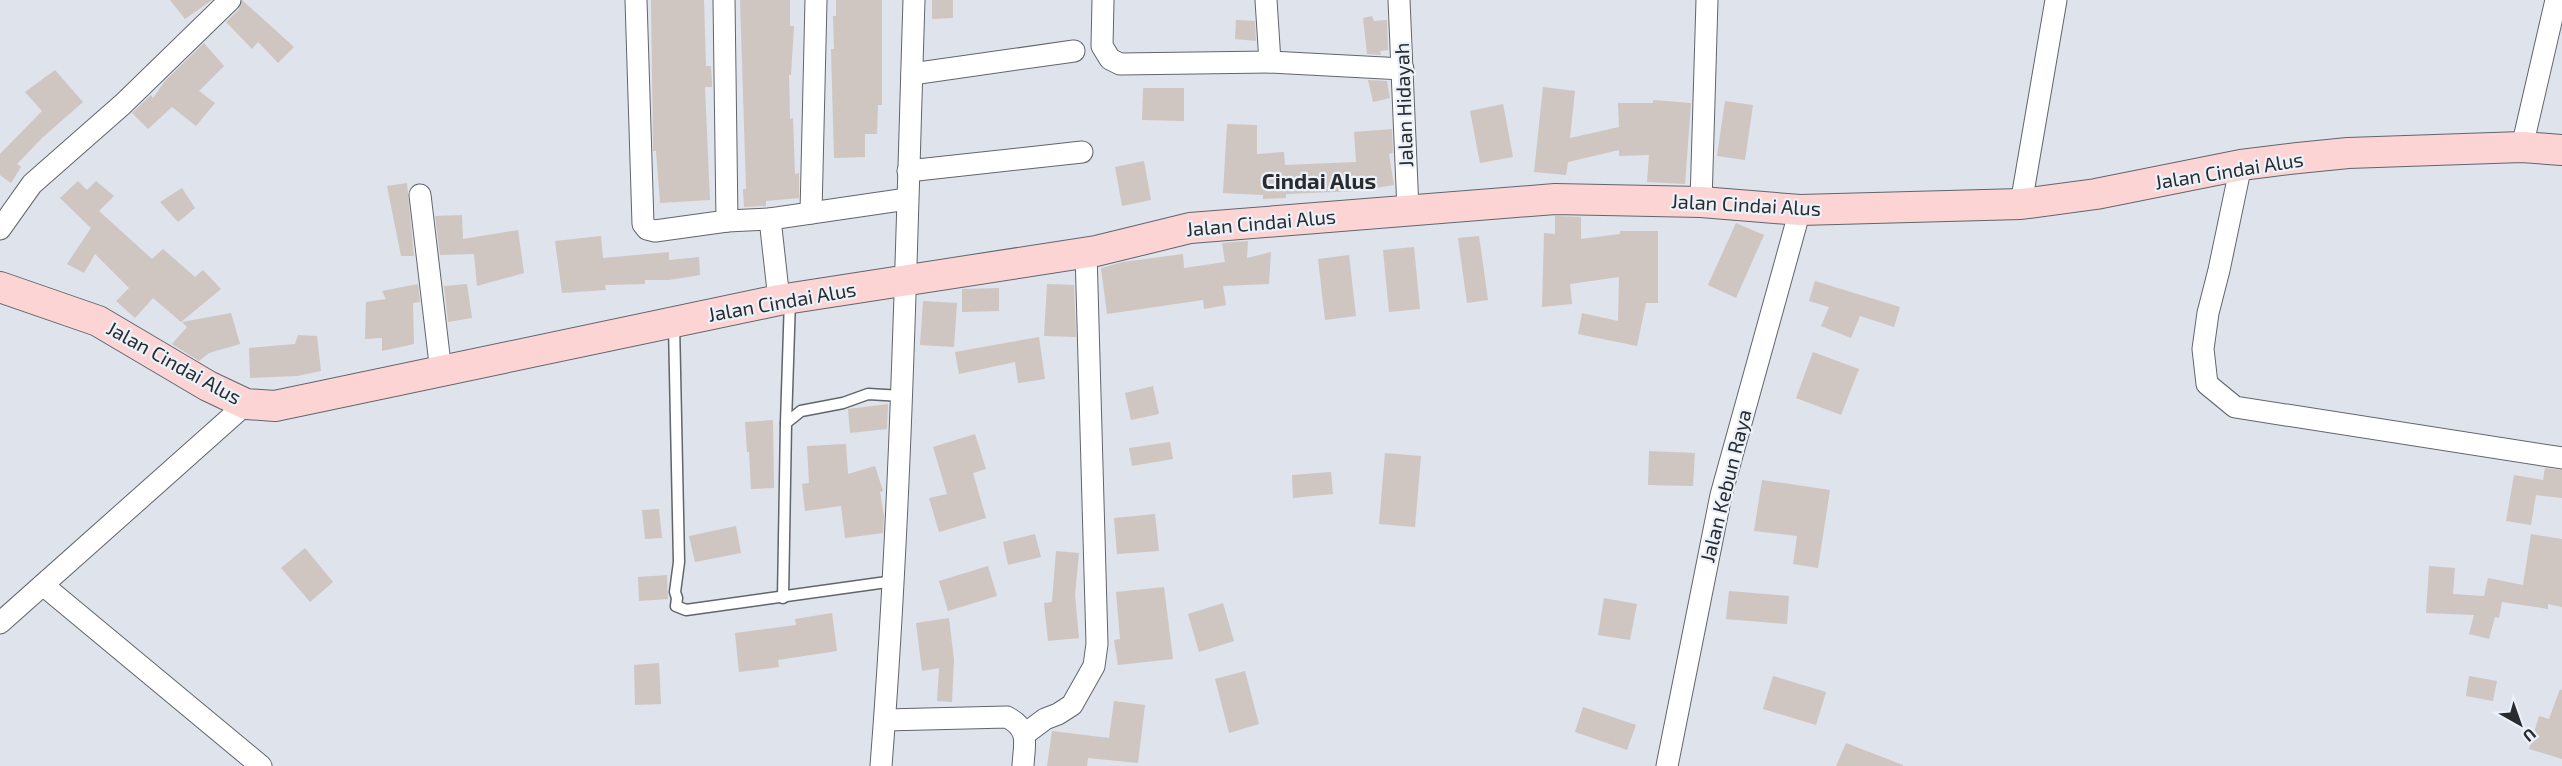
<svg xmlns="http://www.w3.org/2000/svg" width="2562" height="766" viewBox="0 0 2562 766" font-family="'Exo 2',sans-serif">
<rect width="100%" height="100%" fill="#dee3ec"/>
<g fill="#cfc5c1">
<polygon points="170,0 212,0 185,19"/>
<polygon points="242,0 294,47 278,63 258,42 252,49 226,22 239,9"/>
<polygon points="651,0 704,0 706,66 711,66 712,83 712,87 705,87 710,200 660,203 656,151 653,151"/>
<polygon points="740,0 790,0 790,26 794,26 791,75 789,75 790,119 793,118 795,174 799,173 799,198 766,201 766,206 744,207 743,189 746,189"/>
<polygon points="836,0 882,0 882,105 878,105 877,134 865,134 865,157 834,158 831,49 834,49 833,16 836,16"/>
<polygon points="932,0 953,0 953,18 932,19"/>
<polygon points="1372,16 1374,21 1387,20 1388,50 1380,51 1381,55 1367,54 1363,18"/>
<polygon points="1236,20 1255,21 1256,41 1235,39"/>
<polygon points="204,43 224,66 199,91 215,103 196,126 172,107 148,129 132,113 151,95 153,98 165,81"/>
<polygon points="55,70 83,102 42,138 17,164 21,167 11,183 0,175 0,154 42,111 25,92"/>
<polygon points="1368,80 1387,81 1390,98 1373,102"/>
<polygon points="1543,87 1575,91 1570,138 1619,127 1618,103 1653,103 1653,100 1691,103 1685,184 1647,182 1649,155 1619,156 1619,150 1568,162 1566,175 1534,172"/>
<polygon points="1143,88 1184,88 1184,121 1142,120"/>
<polygon points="1725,101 1753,105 1745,160 1717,156"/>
<polygon points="1503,104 1513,157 1480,163 1470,111"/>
<polygon points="1227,124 1257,125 1257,154 1284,152 1285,165 1356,162 1354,132 1392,129 1393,153 1389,154 1394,185 1358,191 1286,194 1286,198 1263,199 1263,195 1223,193"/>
<polygon points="1144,161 1151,200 1122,206 1115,167"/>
<polygon points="78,181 87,190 96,181 114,196 99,211 152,259 163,249 195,277 203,270 221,289 181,322 153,298 135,318 116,301 129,288 95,254 84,273 67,264 91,228 60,198"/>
<polygon points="407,183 414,256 401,256 387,186"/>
<polygon points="182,188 195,208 178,222 160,202"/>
<polygon points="462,215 463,239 518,230 524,273 477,286 474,254 440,255 435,216"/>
<polygon points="1555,216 1581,217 1581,239 1620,234 1620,231 1658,231 1658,303 1646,303 1637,346 1578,334 1582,313 1618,321 1619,277 1570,284 1572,304 1542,307 1544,233 1555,234"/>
<polygon points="1736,223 1764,235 1736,298 1708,285"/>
<polygon points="601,236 603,258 669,252 669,260 699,257 700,275 669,280 645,280 645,284 605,285 606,290 562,293 555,241"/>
<polygon points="1479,236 1488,300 1467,303 1458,238"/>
<polygon points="1248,241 1247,258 1271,252 1269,284 1223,286 1226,305 1204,309 1203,300 1107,314 1101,268 1123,262 1183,254 1184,268 1225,262 1222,243"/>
<polygon points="1414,247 1420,309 1389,312 1383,250"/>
<polygon points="1349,255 1356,316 1325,320 1318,259"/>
<polygon points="1815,281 1900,307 1894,327 1860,316 1851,338 1821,326 1829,307 1809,301"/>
<polygon points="418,284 420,302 413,303 414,344 382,351 382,338 365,339 366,302 386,299 382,291"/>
<polygon points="467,284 472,318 448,322 444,286"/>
<polygon points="1047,284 1074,285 1076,337 1044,336"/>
<polygon points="999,288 999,311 962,312 962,289"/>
<polygon points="923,301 957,303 954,347 920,345"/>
<polygon points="231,313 240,344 209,353 199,361 172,344 187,327 182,322"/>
<polygon points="298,335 317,336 321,371 297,376 250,378 249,348 295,344"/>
<polygon points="1039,337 1045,379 1018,383 1015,362 959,374 955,352"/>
<polygon points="1813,352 1859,369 1841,415 1796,398"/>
<polygon points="1153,386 1159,414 1131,420 1125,393"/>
<polygon points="888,404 887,429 850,433 848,409"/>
<polygon points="773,420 774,488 751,489 749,452 747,452 745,422"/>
<polygon points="975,434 986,469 973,473 986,518 939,532 929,498 947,494 933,447"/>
<polygon points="1170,442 1173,459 1132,466 1129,448"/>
<polygon points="846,444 848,474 875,466 883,491 880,492 884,516 883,533 845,538 841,506 805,511 802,484 809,483 807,446"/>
<polygon points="1649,451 1695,453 1693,486 1648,485"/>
<polygon points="1385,453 1421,456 1415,527 1379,524"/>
<polygon points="2545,468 2562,470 2562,498 2536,495 2531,525 2506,521 2514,475 2543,480"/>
<polygon points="1331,472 1333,494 1293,498 1292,475"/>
<polygon points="1762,480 1830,490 1818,568 1793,564 1797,536 1754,531"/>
<polygon points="659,509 662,538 645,539 642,510"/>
<polygon points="1155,514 1159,551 1117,554 1114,518"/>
<polygon points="736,526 741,553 695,562 689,536"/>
<polygon points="1035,534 1041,557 1008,565 1003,542"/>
<polygon points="2531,534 2562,539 2562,607 2548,604 2548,609 2502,602 2499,618 2495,617 2489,639 2469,634 2474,615 2426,613 2429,566 2455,568 2453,594 2484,596 2488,578 2523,585"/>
<polygon points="305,548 333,582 310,602 281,568"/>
<polygon points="1056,551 1079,553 1075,595 1079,638 1048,641 1044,603 1052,602"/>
<polygon points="988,566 997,596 948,611 939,581"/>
<polygon points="667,575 668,599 639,601 638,577"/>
<polygon points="1164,587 1173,659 1118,665 1114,640 1120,639 1116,592"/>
<polygon points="1729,591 1789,596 1787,624 1726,619"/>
<polygon points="1604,598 1637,604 1630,640 1598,635"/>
<polygon points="1223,603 1234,641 1199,652 1188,614"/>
<polygon points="832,613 837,651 778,660 779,667 739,672 735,633 796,625 795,619"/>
<polygon points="949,618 954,660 952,702 937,701 939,668 922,671 916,623"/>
<polygon points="659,663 661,704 635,705 634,665"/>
<polygon points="1245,671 1259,724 1229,733 1215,679"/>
<polygon points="1773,676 1826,692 1816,725 1763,709"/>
<polygon points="2469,676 2497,681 2493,701 2466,696"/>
<polygon points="2560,689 2562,690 2562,759 2529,749 2539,716 2549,719"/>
<polygon points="1114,701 1145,705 1138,763 1088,758 1087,766 1047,766 1052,731 1109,738"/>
<polygon points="1583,707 1636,725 1627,750 1575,732"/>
<polygon points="1846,743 1903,765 1903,766 1836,766"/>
</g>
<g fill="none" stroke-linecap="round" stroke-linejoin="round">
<g stroke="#61656c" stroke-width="13">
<g id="lane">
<polyline points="674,324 679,562 675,592 677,598 676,606 686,610 894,581"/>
<polyline points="786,423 790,299"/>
<polyline points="783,598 786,423 801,411 843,403 868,394 902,396"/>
</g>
</g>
<g stroke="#61656c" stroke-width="23">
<g id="street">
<polyline points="636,0 643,224 647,229 655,231 727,221"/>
<polyline points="724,0 727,221 770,219 779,300"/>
<polyline points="1103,0 1102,46 1110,59 1120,64 1270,62 1403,69"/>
<polyline points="1266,0 1270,62"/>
<polyline points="1399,0 1408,210"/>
<polyline points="912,74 1074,51"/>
<polyline points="2522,147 2556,0"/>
<polyline points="2241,165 2219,270 2208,313 2203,349 2207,384 2235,407 2562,458"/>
<polyline points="908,171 1082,152"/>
<polyline points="420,195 441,372"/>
<polyline points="1701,202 1707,0"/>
<polyline points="2021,204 2056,0"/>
<polyline points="811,213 816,0"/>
<polyline points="770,219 907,199"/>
<polyline points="0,229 32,184 123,104 230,0"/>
<polyline points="43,585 261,766"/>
<polyline points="0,623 246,404"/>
<path d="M885 720 1007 717C1031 730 1024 743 1023 766"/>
<polyline points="1025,734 1045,719 1058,714 1072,705 1094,666 1097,644 1086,252"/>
<path d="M881 766C901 511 906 255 914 0"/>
<polyline points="1667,766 1721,495 1800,210"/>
</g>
</g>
<g stroke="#61656c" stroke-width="32">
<polyline id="secondary" points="0,287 98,321 208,386 246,404 275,406 779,300 1096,251 1190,228 1555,199 1701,202 1800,210 2021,204 2096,194 2241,165 2298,158 2348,153 2522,147 2562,150"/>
</g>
<use href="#lane" stroke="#fff" stroke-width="10"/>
<use href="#street" stroke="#fff" stroke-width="21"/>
<use href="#secondary" stroke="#fcd4d3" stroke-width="30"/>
</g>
<g text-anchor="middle" stroke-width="4.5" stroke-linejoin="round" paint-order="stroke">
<g font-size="20" fill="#292b2e" stroke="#ebf1f9">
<text transform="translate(1404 105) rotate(-92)" y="7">Jalan Hidayah</text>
<text transform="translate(2229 171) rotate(-9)" y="7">Jalan Cindai Alus</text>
<text transform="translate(1746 205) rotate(3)" y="7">Jalan Cindai Alus</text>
<text transform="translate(1261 223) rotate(-5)" y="7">Jalan Cindai Alus</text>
<text transform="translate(782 302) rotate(-10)" y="7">Jalan Cindai Alus</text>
<text transform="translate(174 363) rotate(29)" y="7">Jalan Cindai Alus</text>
<text transform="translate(1726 486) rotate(-76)" y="7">Jalan Kebun Raya</text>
</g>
<g font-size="22" font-weight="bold" fill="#292b2e" stroke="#ebf1f9">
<text x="1319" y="189">Cindai Alus</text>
</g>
</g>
<g transform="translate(2520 724) rotate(140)" stroke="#ebf1f9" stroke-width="4.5" paint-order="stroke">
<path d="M0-4.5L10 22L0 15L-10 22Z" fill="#292b2e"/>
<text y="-9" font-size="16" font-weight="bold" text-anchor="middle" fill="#292b2e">U</text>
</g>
</svg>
